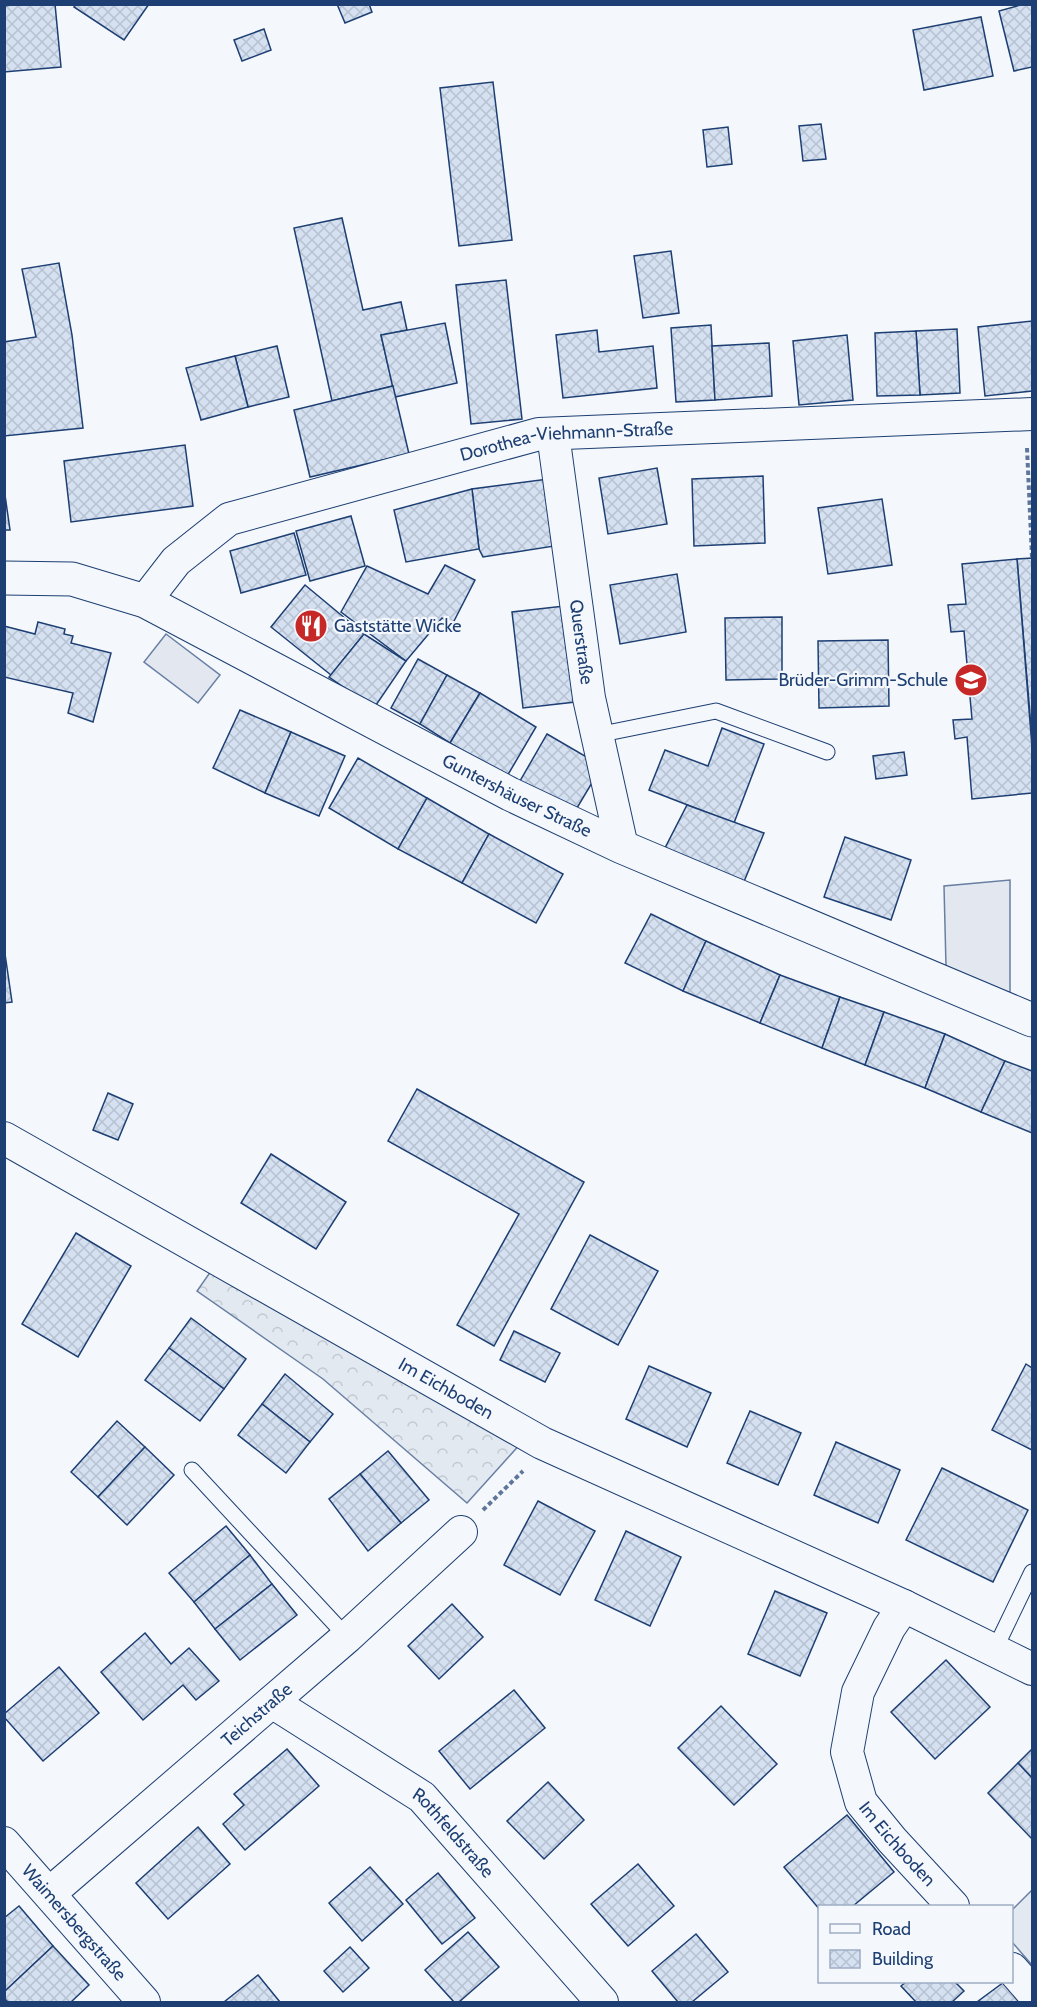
<svg xmlns="http://www.w3.org/2000/svg" width="1037" height="2007" viewBox="0 0 1037 2007" font-family="Cabin,sans-serif">
<defs>
<pattern id="forest-crowns" width="20" height="18" patternUnits="userSpaceOnUse" patternTransform="scale(1.5)"><rect width="20" height="18" fill="#e3e9f0"/><path d="M2 6a3 3 0 1 1 6 0M12 15a3 3 0 1 1 6 0" fill="none" stroke="#c2c9d1"/></pattern>
<pattern id="building-cross-hatch" width="8" height="8" patternUnits="userSpaceOnUse" patternTransform="scale(1.5)"><rect width="8" height="8" fill="#d5e0f0"/><path d="M0 0l8 8M0 8l8-8" fill="none" stroke="#b6c1d1"/></pattern>
</defs>
<rect width="100%" height="100%" fill="#f4f7fb"/>
<polygon fill="#e3e9f0" stroke="#687fa3" stroke-width="1.5" points="1032,1890 1032,1965 1012,1942 1012,1910"/>
<polygon fill="url(#forest-crowns)" stroke="#687fa3" stroke-width="1.5" points="216,1264 523,1441 467,1503 323,1379 197,1291"/>
<g fill="#e3e8f0" stroke="#687fa3" stroke-width="1.5">
<polygon points="166,634 220,675 198,703 144,662"/>
<polygon points="1010,880 1010,996 946,966 944,886"/>
</g>
<g fill="url(#building-cross-hatch)" stroke="#1d3f73" stroke-width="1.5">
<polygon points="20,4 55,4 61,67 4,72 4,6"/>
<polygon points="76,4 149,4 124,40 74,7"/>
<polygon points="337,4 369,4 372,12 345,23"/>
<polygon points="1024,4 1032,4 1032,67 1014,71 999,11"/>
<polygon points="981,17 993,76 924,90 913,30"/>
<polygon points="264,29 271,50 242,61 234,40"/>
<polygon points="493,82 512,240 459,246 440,88"/>
<polygon points="821,124 826,159 803,161 799,126"/>
<polygon points="728,127 732,164 707,167 703,130"/>
<polygon points="342,218 363,310 401,302 407,330 381,335 393,386 332,401 294,228"/>
<polygon points="671,251 679,313 643,318 634,256"/>
<polygon points="59,263 72,335 83,428 4,436 4,342 36,337 22,269"/>
<polygon points="506,280 522,419 471,424 456,285"/>
<polygon points="1032,321 1032,391 985,396 978,327"/>
<polygon points="445,323 457,383 395,397 381,335"/>
<polygon points="711,325 715,400 676,402 671,328"/>
<polygon points="957,329 960,393 920,395 916,331"/>
<polygon points="597,330 599,352 653,346 657,388 563,398 556,335"/>
<polygon points="916,331 920,395 877,396 875,333"/>
<polygon points="847,335 853,400 799,405 793,341"/>
<polygon points="769,343 772,396 715,400 712,346"/>
<polygon points="277,346 289,397 248,407 235,356"/>
<polygon points="235,356 248,407 201,420 186,368"/>
<polygon points="393,386 409,454 310,477 294,410"/>
<polygon points="185,445 193,506 71,522 64,461"/>
<polygon points="657,468 667,524 608,534 599,478"/>
<polygon points="763,476 765,543 694,546 692,479"/>
<polygon points="548,479 561,545 483,557 479,549 472,489"/>
<polygon points="4,488 10,530 4,530"/>
<polygon points="472,489 479,549 406,562 394,510"/>
<polygon points="882,499 892,565 828,574 818,508"/>
<polygon points="351,516 365,566 310,581 296,531"/>
<polygon points="294,533 306,575 241,593 230,551"/>
<polygon points="1032,558 1032,739 1017,559"/>
<polygon points="1017,559 1032,747 1032,793 972,799 967,737 955,739 953,720 972,719 964,631 951,632 948,605 966,604 962,564"/>
<polygon points="445,565 475,580 452,625 442,618 406,661 341,612 367,566 428,594"/>
<polygon points="677,574 686,632 620,644 610,585"/>
<polygon points="305,585 364,634 331,675 271,627"/>
<polygon points="573,605 584,701 523,708 512,612"/>
<polygon points="782,617 782,679 726,680 725,618"/>
<polygon points="38,622 65,629 64,634 73,636 71,643 111,653 93,722 68,713 73,693 4,677 4,626 35,634"/>
<polygon points="364,634 406,661 374,708 329,677"/>
<polygon points="888,640 889,706 819,708 818,641"/>
<polygon points="418,659 447,675 420,724 391,708"/>
<polygon points="447,675 480,693 450,743 420,724"/>
<polygon points="480,693 536,727 506,778 450,743"/>
<polygon points="240,710 291,732 265,793 213,768"/>
<polygon points="722,728 764,744 734,823 649,790 665,750 708,766"/>
<polygon points="291,732 345,756 319,816 265,793"/>
<polygon points="547,734 602,766 574,813 520,781"/>
<polygon points="904,752 907,775 876,779 873,756"/>
<polygon points="358,758 427,798 398,849 329,808"/>
<polygon points="427,798 489,834 462,883 398,849"/>
<polygon points="687,805 764,833 743,884 665,848"/>
<polygon points="489,834 563,874 536,923 462,883"/>
<polygon points="845,837 911,860 891,920 824,897"/>
<polygon points="651,914 706,941 683,991 625,963"/>
<polygon points="706,941 780,975 760,1023 683,991"/>
<polygon points="4,947 12,1002 4,1003"/>
<polygon points="780,975 840,997 822,1048 760,1023"/>
<polygon points="840,997 884,1012 865,1065 822,1048"/>
<polygon points="884,1012 945,1034 925,1088 865,1065"/>
<polygon points="945,1034 1005,1061 981,1112 925,1088"/>
<polygon points="1005,1061 1032,1071 1032,1133 981,1112"/>
<polygon points="417,1089 584,1182 494,1346 457,1325 519,1214 388,1141"/>
<polygon points="108,1093 133,1104 118,1140 93,1130"/>
<polygon points="271,1154 346,1202 316,1249 241,1203"/>
<polygon points="76,1233 131,1266 78,1357 22,1324"/>
<polygon points="590,1235 658,1271 618,1345 551,1309"/>
<polygon points="191,1318 246,1359 224,1389 169,1348"/>
<polygon points="514,1331 560,1353 545,1382 500,1360"/>
<polygon points="169,1348 224,1389 200,1421 145,1380"/>
<polygon points="1026,1364 1032,1368 1032,1450 992,1430"/>
<polygon points="649,1366 711,1393 687,1447 626,1419"/>
<polygon points="285,1374 333,1414 310,1442 262,1404"/>
<polygon points="262,1404 310,1442 286,1473 238,1435"/>
<polygon points="750,1411 801,1433 778,1485 727,1463"/>
<polygon points="117,1421 145,1447 98,1497 71,1472"/>
<polygon points="836,1442 900,1470 878,1523 814,1495"/>
<polygon points="145,1447 174,1475 127,1525 98,1497"/>
<polygon points="388,1451 429,1500 401,1523 360,1474"/>
<polygon points="942,1468 1028,1510 993,1582 906,1540"/>
<polygon points="360,1474 401,1523 368,1551 329,1499"/>
<polygon points="538,1501 595,1531 560,1595 504,1565"/>
<polygon points="226,1526 250,1555 194,1602 169,1573"/>
<polygon points="626,1531 681,1557 650,1626 595,1600"/>
<polygon points="250,1555 272,1584 215,1629 194,1602"/>
<polygon points="272,1584 297,1615 240,1660 215,1629"/>
<polygon points="775,1591 827,1613 800,1676 748,1654"/>
<polygon points="452,1604 483,1637 439,1679 408,1646"/>
<polygon points="145,1633 171,1664 189,1648 219,1681 196,1700 183,1685 143,1720 101,1672"/>
<polygon points="946,1660 990,1707 935,1759 891,1712"/>
<polygon points="59,1667 99,1713 43,1761 4,1717 4,1714"/>
<polygon points="514,1690 545,1728 470,1789 439,1751"/>
<polygon points="721,1706 777,1764 734,1805 678,1748"/>
<polygon points="287,1749 319,1786 245,1850 223,1824 244,1805 234,1794"/>
<polygon points="1032,1749 1032,1778 1018,1763"/>
<polygon points="1018,1763 1032,1778 1032,1839 988,1793"/>
<polygon points="548,1782 584,1820 544,1859 507,1821"/>
<polygon points="847,1815 894,1872 853,1906 820,1906 820,1910 784,1867"/>
<polygon points="198,1827 230,1864 168,1919 136,1883"/>
<polygon points="638,1864 674,1906 628,1946 591,1904"/>
<polygon points="370,1867 403,1904 362,1941 329,1903"/>
<polygon points="438,1873 475,1918 442,1944 406,1900"/>
<polygon points="19,1906 53,1946 4,1992 4,1918"/>
<polygon points="468,1932 499,1967 459,2002 454,2002 425,1970"/>
<polygon points="696,1934 728,1972 692,2002 678,2002 652,1971"/>
<polygon points="53,1946 89,1985 71,2002 8,2002 4,1998 4,1992"/>
<polygon points="350,1947 369,1968 343,1992 324,1971"/>
<polygon points="258,1975 280,2002 224,2002"/>
<polygon points="906,1982 955,1982 964,1991 952,2002 916,2002 901,1986"/>
<polygon points="1004,1982 1019,2002 977,2002"/>
</g>
<g fill="none" stroke-linecap="round" stroke-linejoin="round">
<g stroke="#1d3f73" stroke-width="17">
<g id="service">
<polyline points="597,735 716,711 827,752"/>
<polyline points="192,1470 347,1637"/>
<polyline points="994,1651 1032,1572"/>
</g>
</g>
<g stroke="#1d3f73" stroke-width="34">
<g id="minor">
<path id="s1" d="M553 434 589 698 622 847"/>
<path id="s2" d="M145 601 176 561 229 519 539 434 1032 414"/>
<path id="s3" d="M4 1138 542 1443 904 1606 1032 1669"/>
<path id="s4" d="M904 1606 889 1628 858 1692 847 1752 861 1802 892 1840 953 1906"/>
<path id="s5" d="M272 1702 422 1797 602 2002"/>
<path id="s6" d="M4 1843 144 2002"/>
<path id="s7" d="M50 1893 347 1637 461 1532"/>
<polyline points="1012,1969 1032,1992"/>
</g>
</g>
<g stroke="#1d3f73" stroke-width="35">
<g id="tertiary">
<path id="s8" d="M4 578 72 579 145 601 510 794 622 847 1032 1020"/>
</g>
</g>
<g stroke="#5e769c" stroke-width="4" stroke-dasharray="4.5 3" stroke-linecap="butt">
<polyline points="1027,448 1032,557"/>
<polyline points="483,1510 523,1471"/>
</g>
<use href="#service" stroke="#f4f7fb" stroke-width="15"/>
<use href="#minor" stroke="#f4f7fb" stroke-width="32"/>
<use href="#tertiary" stroke="#f4f7fb" stroke-width="33"/>
</g>
<defs>
<g id="restaurant-disc" transform="scale(1.725)"><circle r="9.5" fill="#c62828" stroke="#f4f7fb"/><path d="M-5-6h1v4h1v-4h1v4h1v-4h1v5L-1.5 .5V6h-2V.5L-5-1ZM5-6V6H3V1.5H1.5Q1.5-4 5-6Z" fill="#fff"/></g>
<g id="school-disc" transform="scale(1.725)"><circle r="9.5" fill="#c62828" stroke="#f4f7fb"/><path d="M0-5L7-2L0 1L-7-2ZM-4 1L0 2.5L4 1V4Q0 6-4 4Z" fill="#fff"/></g>
</defs>
<g fill-rule="evenodd">
<use href="#restaurant-disc" x="311" y="626"/>
<use href="#school-disc" x="971" y="680"/>
</g>
<g text-anchor="middle" stroke-width="4.5" stroke-linejoin="round" paint-order="stroke">
<g font-size="18" fill="#1d3f73" stroke="#f4f7fb">
<text dy="6" stroke="none"><textPath href="#s2" startOffset="466">Dorothea-Viehmann-Straße</textPath></text>
<text dy="6" stroke="none"><textPath href="#s1" startOffset="210">Querstraße</textPath></text>
<text dy="6" stroke="none"><textPath href="#s8" startOffset="564">Guntershäuser Straße</textPath></text>
<text dy="6" stroke="none"><textPath href="#s3" startOffset="508">Im Eichboden</textPath></text>
<text dy="6" stroke="none"><textPath href="#s7" startOffset="273">Teichstraße</textPath></text>
<text dy="6" stroke="none"><textPath href="#s5" startOffset="225">Rothfeldstraße</textPath></text>
<text dy="6" stroke="none"><textPath href="#s4" startOffset="266">Im Eichboden</textPath></text>
<text dy="6" stroke="none"><textPath href="#s6" startOffset="106">Waimersbergstraße</textPath></text>
</g>
<g font-size="18" fill="#1d3f73" stroke="#f4f7fb" text-anchor="start">
<text x="334" y="632">Gaststätte Wicke</text>
<text x="948" y="686" text-anchor="end">Brüder-Grimm-Schule</text>
</g>
</g>
<rect width="1037" height="2007" fill="none" stroke="#1d3f73" stroke-width="12"/>
<rect x="818" y="1905" width="195" height="78" fill="#f4f7fb" stroke="#9eadc5" stroke-width="1.5"/>
<rect x="830" y="1924" width="30" height="9" fill="#f4f7fb" stroke="#9eadc5" stroke-width="1.5"/>
<text x="872" y="1935" font-size="18" fill="#1d3f73">Road</text>
<rect x="830" y="1950" width="30" height="18" fill="url(#building-cross-hatch)" stroke="#9eadc5" stroke-width="1.5"/>
<text x="872" y="1965" font-size="18" fill="#1d3f73">Building</text>
</svg>
